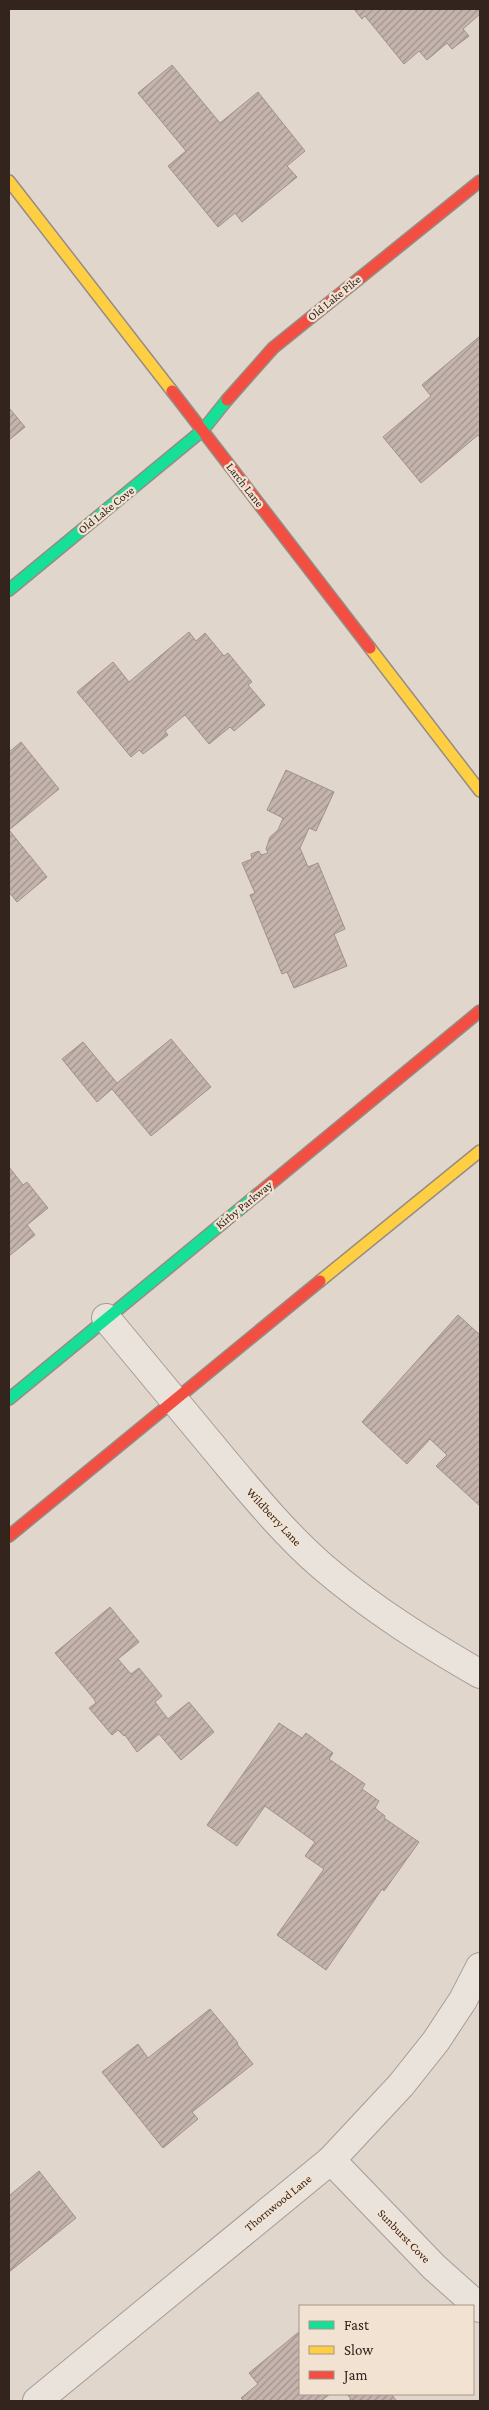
<svg xmlns="http://www.w3.org/2000/svg" width="489" height="2410" viewBox="0 0 489 2410" font-family="'Crimson Pro',serif">
<defs>
<pattern id="building-hatch" width="6" height="6" patternUnits="userSpaceOnUse" patternTransform="scale(1.25)"><rect width="6" height="6" fill="#c4b4ad"/><path d="M-1 1l2-2M0 6l6-6M5 7l2-2" fill="none" stroke="#a0928c"/></pattern>
</defs>
<rect width="100%" height="100%" fill="#e1d6cb"/>
<g fill="url(#building-hatch)" stroke="#a0928b">
<polygon points="354,9 479,9 480,14 463,29 469,36 452,49 447,43 427,60 419,51 404,64 365,16 362,19"/>
<polygon points="172,65 220,123 258,92 305,151 287,166 297,177 242,222 235,213 218,227 168,166 186,151 138,93"/>
<polygon points="480,336 480,438 478,435 421,483 383,437 431,396 422,385"/>
<polygon points="9,408 25,427 9,440"/>
<polygon points="189,632 196,641 205,633 224,656 228,653 252,682 248,685 265,705 234,731 230,727 209,744 185,715 165,731 168,735 143,754 139,750 131,757 77,692 113,662 129,682"/>
<polygon points="21,742 59,789 9,830 47,877 17,902 9,892 9,752"/>
<polygon points="286,770 334,792 316,831 309,828 300,848 308,867 318,863 345,929 334,934 347,966 294,988 287,972 282,974 250,895 255,893 242,863 252,859 251,854 259,851 261,855 268,853 266,849 270,837 278,830 283,818 267,810"/>
<polygon points="171,1039 211,1087 151,1136 112,1089 97,1102 62,1059 83,1042 117,1083"/>
<polygon points="9,1167 23,1185 27,1182 48,1208 27,1225 35,1235 9,1256"/>
<polygon points="458,1315 480,1335 480,1506 436,1466 447,1455 430,1439 407,1464 362,1422"/>
<polygon points="110,1607 139,1642 118,1659 131,1674 139,1668 162,1696 155,1702 168,1719 189,1702 214,1732 181,1760 159,1734 137,1752 125,1735 124,1736 118,1730 112,1735 89,1708 96,1703 94,1699 55,1653"/>
<polygon points="279,1723 302,1738 306,1733 333,1753 329,1759 365,1784 362,1789 379,1801 375,1808 385,1816 384,1818 419,1842 384,1891 382,1889 326,1970 277,1935 324,1869 305,1856 315,1842 265,1806 237,1846 207,1825"/>
<polygon points="210,2009 238,2043 237,2044 253,2064 192,2112 198,2119 163,2148 102,2072 138,2044 148,2058"/>
<polygon points="39,2171 76,2218 9,2272 9,2193 10,2195"/>
<polygon points="300,2331 300,2394 330,2394 321,2401 244,2401 241,2398 258,2384 249,2373"/>
<polygon points="347,2394 391,2394 397,2401 348,2401 351,2399"/>
</g>
<g fill="none" stroke-linecap="round" stroke-linejoin="round">
<g stroke="#a69c95" stroke-width="30">
<g id="street">
<path d="M106 1318C145 1365 184 1412 223 1459 254 1496 286 1535 323 1567 372 1609 425 1642 480 1674"/>
<polyline points="331,2160 434,2267 480,2308"/>
<polyline points="37,2401 331,2160 401,2085 436,2041 463,2000 480,1967"/>
</g>
</g>
<g stroke="#958c85" stroke-width="14">
<g id="fast">
<polyline points="9,590 203,430 227,400"/>
<polyline points="9,1399 258,1194"/>
</g>
</g>
<g stroke="#958c85" stroke-width="14">
<g id="slow">
<polyline points="9,181 172,391"/>
<polyline points="370,648 480,791"/>
<polyline points="320,1281 480,1151"/>
</g>
</g>
<g stroke="#958c85" stroke-width="14">
<g id="jam">
<polyline points="172,391 370,648"/>
<polyline points="227,400 273,348 480,181"/>
<polyline points="258,1194 480,1011"/>
<polyline points="9,1536 320,1281"/>
</g>
</g>
<use href="#street" stroke="#eae3dc" stroke-width="28"/>
<use href="#fast" stroke="#16e098" stroke-width="11"/>
<use href="#slow" stroke="#ffcf43" stroke-width="11"/>
<use href="#jam" stroke="#f24e42" stroke-width="11"/>
</g>
<g text-anchor="middle" stroke-width="4.5" stroke-linejoin="round" paint-order="stroke">
<g font-size="12" fill="#33241e" stroke="#f1e2d2">
<text transform="translate(334 298) rotate(-39)" y="4">Old Lake Pike</text>
<text transform="translate(245 485) rotate(52)" y="4">Larch Lane</text>
<text transform="translate(106 510) rotate(-39)" y="4">Old Lake Cove</text>
<text transform="translate(244 1205) rotate(-39)" y="4">Kirby Parkway</text>
<text transform="translate(274 1517) rotate(47)" y="4">Wildberry Lane</text>
<text transform="translate(278 2203) rotate(-39)" y="4">Thornwood Lane</text>
<text transform="translate(404 2236) rotate(46)" y="4">Sunburst Cove</text>
</g>
</g>
<rect width="489" height="2410" fill="none" stroke="#33241e" stroke-width="20"/>
<rect x="299" y="2305" width="175" height="90" fill="#f1e2d2" stroke="#a5968a"/>
<rect x="309" y="2321" width="25" height="8" fill="#16e098" stroke="#a5968a"/>
<text x="344" y="2330" font-size="15" fill="#33241e">Fast</text>
<rect x="309" y="2346" width="25" height="8" fill="#ffcf43" stroke="#a5968a"/>
<text x="344" y="2355" font-size="15" fill="#33241e">Slow</text>
<rect x="309" y="2371" width="25" height="8" fill="#f24e42" stroke="#a5968a"/>
<text x="344" y="2380" font-size="15" fill="#33241e">Jam</text>
</svg>
